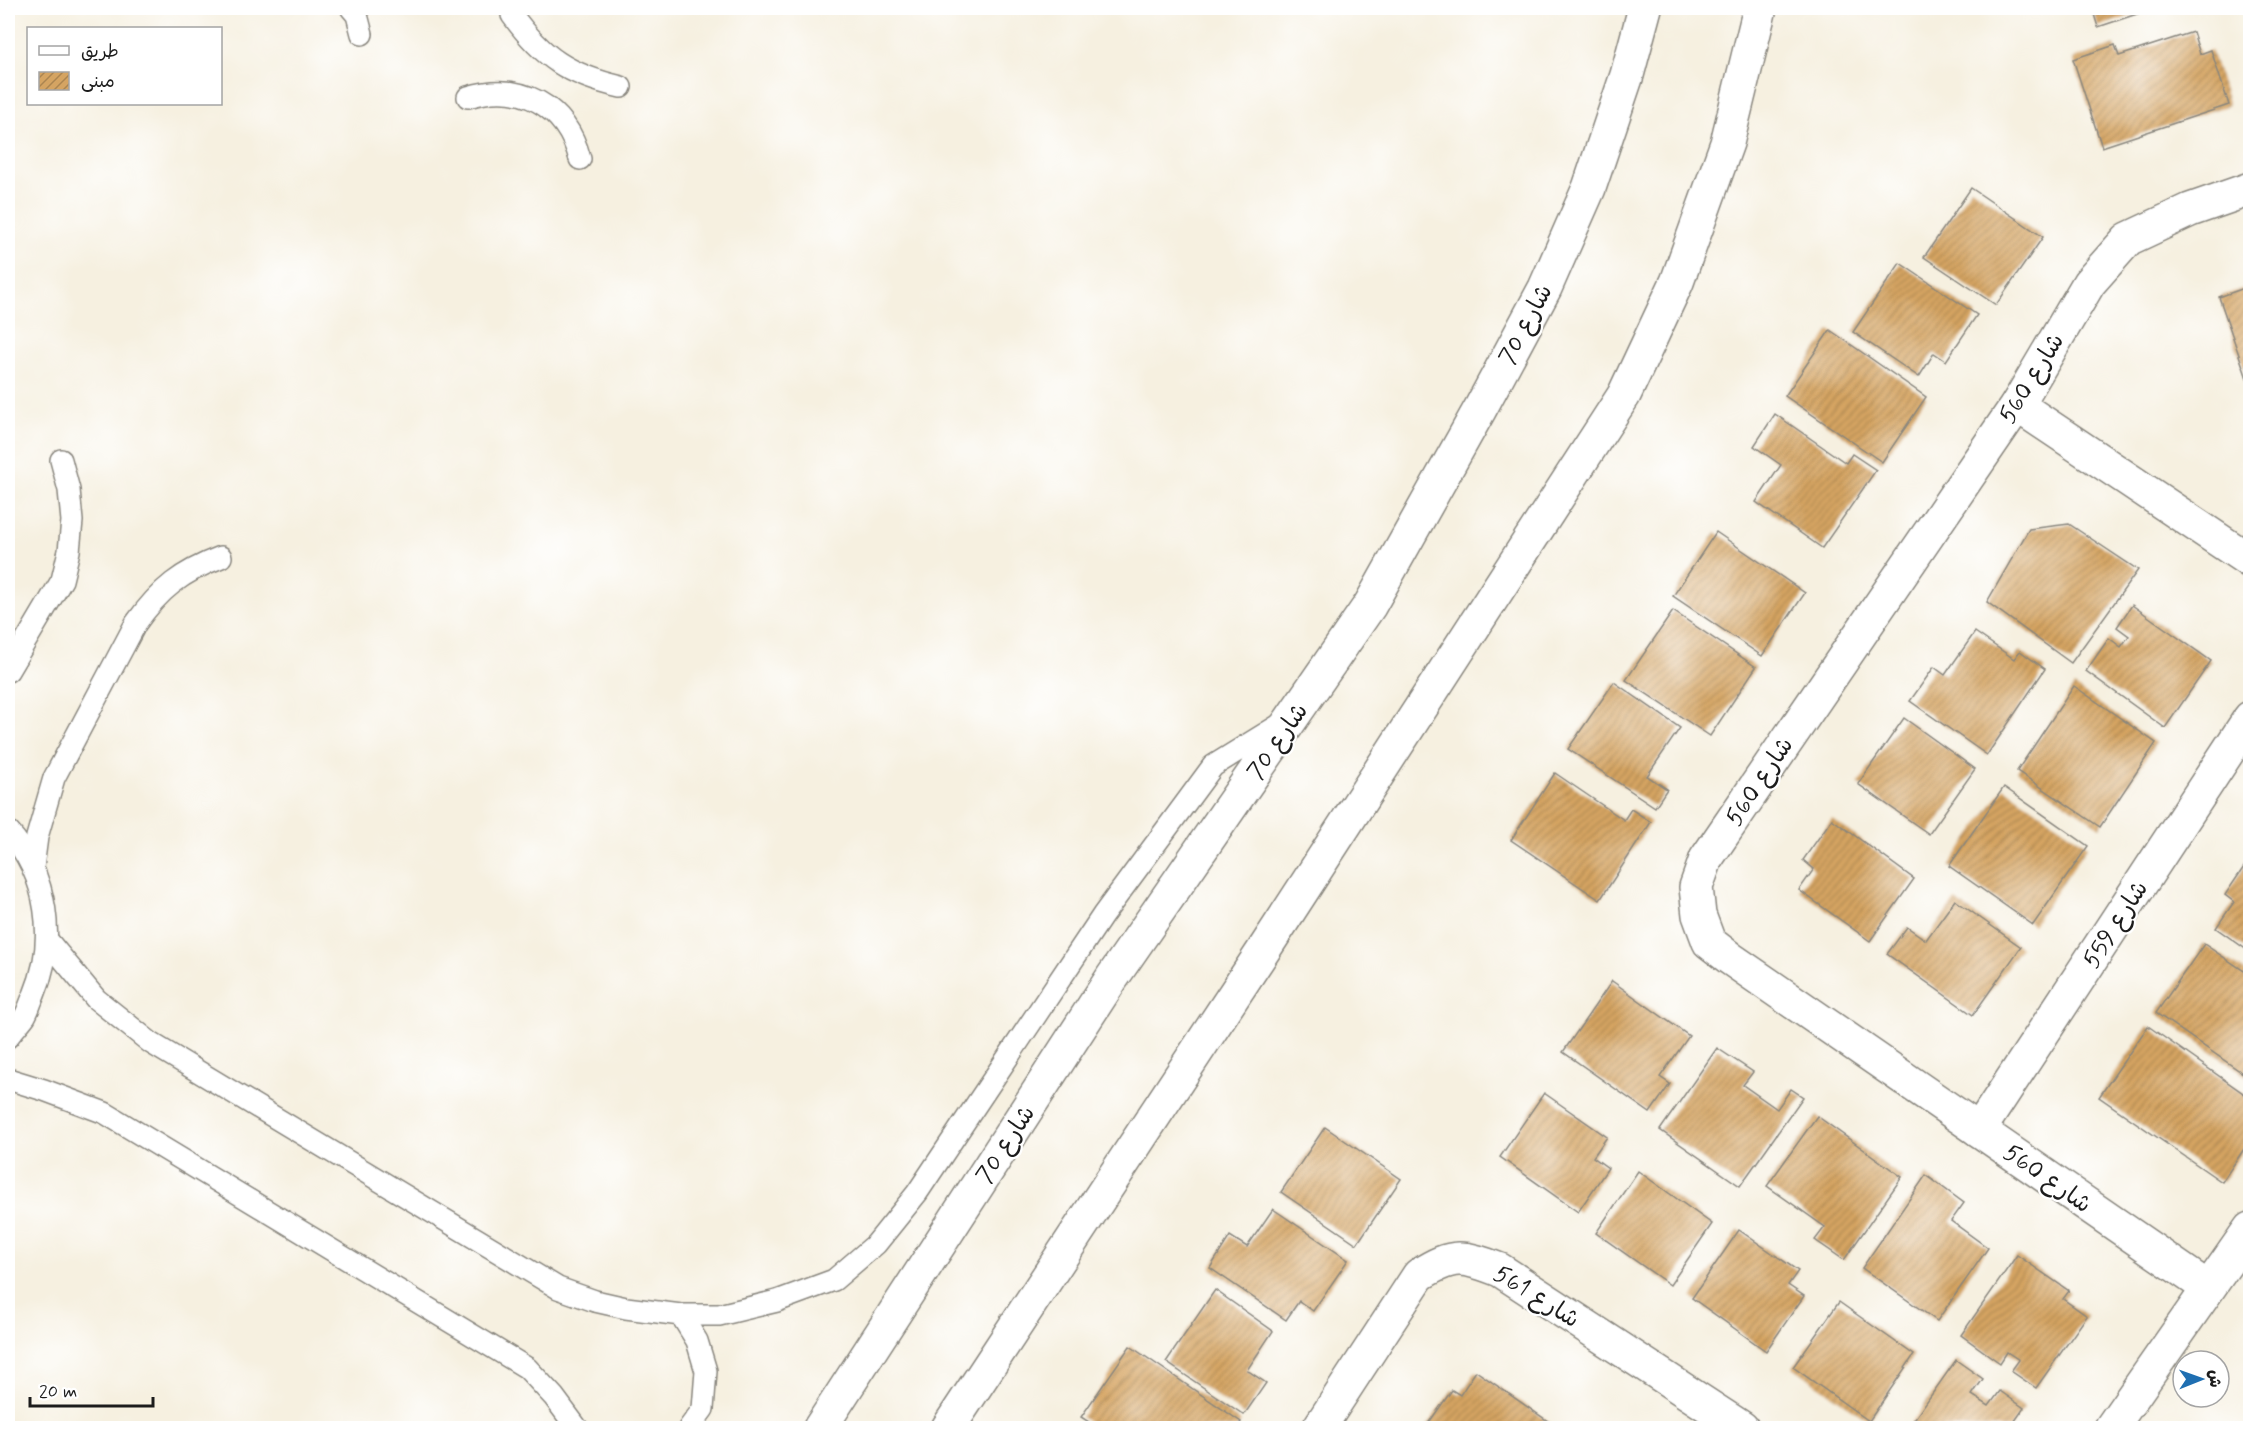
<svg xmlns="http://www.w3.org/2000/svg" width="2258" height="1436" viewBox="0 0 2258 1436" font-family="Mynerve,'Playpen Sans Arabic',sans-serif">
<defs>
<pattern id="building-hatch" width="6" height="6" patternUnits="userSpaceOnUse" patternTransform="scale(1.5)"><rect width="6" height="6" fill="#d5a462"/><path d="M-1 1l2-2M0 6l6-6M5 7l2-2" fill="none" stroke="#ac8550"/></pattern>
</defs>
<rect width="100%" height="100%" fill="#fff"/>
<filter id="ink" filterUnits="userSpaceOnUse"><feTurbulence type="fractalNoise" baseFrequency=".0167" numOctaves="2"/><feDisplacementMap in="SourceGraphic" scale="12" xChannelSelector="R" yChannelSelector="G"/><feConvolveMatrix kernelMatrix="1 2 1 2 8 2 1 2 1" color-interpolation-filters="sRGB"/></filter>
<filter id="wash" filterUnits="userSpaceOnUse"><feTurbulence type="fractalNoise" baseFrequency=".008" numOctaves="4" result="noise"/><feDisplacementMap in="SourceGraphic" scale="24" xChannelSelector="R" yChannelSelector="G"/><feGaussianBlur stdDeviation="1.35" result="paint"/><feColorMatrix in="noise" values="0 0 0 0 0 0 0 0 0 0 0 0 0 0 0 0 0 1.4 0 .05"/><feComposite in="paint" operator="in"/></filter>
<g filter="url(#wash)">
<rect width="100%" height="100%" fill="#f6f0e0"/>
<g id="blocks">
<g fill="url(#building-hatch)">
<polygon points="2092,8 2155,8 2098,27"/>
<polygon points="2193,32 2200,54 2211,50 2229,105 2102,147 2073,59 2115,45 2119,56"/>
<polygon points="1971,188 2043,237 1996,305 1924,257"/>
<polygon points="1900,263 1977,315 1946,361 1934,353 1919,377 1853,332"/>
<polygon points="2250,286 2250,387 2219,297"/>
<polygon points="1830,330 1926,397 1882,462 1785,396"/>
<polygon points="1775,414 1846,463 1852,454 1876,470 1822,548 1756,502 1781,465 1754,446"/>
<polygon points="2069,524 2138,570 2071,663 1987,602 2029,529"/>
<polygon points="1716,532 1805,593 1762,656 1673,596"/>
<polygon points="2132,605 2211,661 2165,728 2086,671 2109,638 2121,647 2129,636 2117,627"/>
<polygon points="1673,611 1756,667 1710,736 1626,680"/>
<polygon points="1975,632 2014,659 2020,651 2045,669 1987,755 1910,701 1934,667 1945,675"/>
<polygon points="1614,682 1680,728 1647,776 1667,789 1655,807 1568,749"/>
<polygon points="2074,686 2156,743 2100,827 2017,771"/>
<polygon points="1904,718 1975,769 1929,834 1858,784"/>
<polygon points="1555,773 1624,820 1631,809 1651,822 1600,900 1511,840"/>
<polygon points="2004,787 2088,846 2033,925 1949,866"/>
<polygon points="1832,819 1914,879 1870,941 1799,890 1814,869 1803,860"/>
<polygon points="2250,858 2250,952 2216,928 2234,902 2225,895"/>
<polygon points="1955,900 2021,947 1973,1015 1887,954 1907,927 1926,940"/>
<polygon points="2204,944 2250,975 2250,1078 2156,1013"/>
<polygon points="1612,981 1689,1036 1660,1077 1670,1084 1650,1113 1563,1052"/>
<polygon points="2148,1026 2250,1098 2250,1140 2222,1182 2099,1097"/>
<polygon points="1717,1048 1753,1072 1743,1085 1777,1109 1791,1089 1803,1097 1740,1186 1660,1130"/>
<polygon points="1544,1093 1607,1137 1593,1157 1608,1168 1578,1212 1500,1157"/>
<polygon points="1817,1116 1902,1177 1844,1260 1815,1240 1825,1227 1767,1186"/>
<polygon points="1325,1127 1401,1179 1357,1244 1281,1192"/>
<polygon points="1638,1171 1712,1224 1670,1285 1596,1233"/>
<polygon points="1926,1175 1964,1203 1951,1221 1988,1248 1937,1321 1862,1268"/>
<polygon points="1273,1209 1348,1260 1313,1311 1299,1301 1286,1320 1210,1268 1230,1236 1247,1247"/>
<polygon points="1739,1230 1798,1271 1788,1285 1804,1296 1766,1351 1692,1298"/>
<polygon points="2017,1255 2069,1291 2063,1299 2087,1316 2036,1388 2011,1371 2019,1360 2007,1352 2000,1363 1961,1335"/>
<polygon points="1215,1290 1273,1331 1247,1370 1266,1383 1244,1415 1166,1362"/>
<polygon points="1839,1302 1914,1355 1869,1421 1793,1367"/>
<polygon points="1130,1346 1241,1422 1237,1428 1098,1428 1081,1417"/>
<polygon points="1956,1360 1983,1379 1972,1395 1989,1406 2000,1391 2024,1408 2010,1428 1908,1428"/>
<polygon points="1476,1371 1552,1424 1549,1428 1425,1428 1452,1390 1460,1395"/>
</g>
</g>
</g>
<g filter="url(#ink)">
<use href="#blocks" fill-opacity="0" stroke="#89867e" stroke-width="1.5"/>
<g fill="none" stroke-linecap="round" stroke-linejoin="round">
<g stroke="#89867e" stroke-width="24">
<g id="service">
<polyline points="351,8 357,15 362,34"/>
<path d="M512 15C543 58 569 75 621 87"/>
<path d="M468 97C521 80 566 106 580 159"/>
<polyline points="8,671 62,580 69,551 72,521 69,490 61,460"/>
<path d="M8 831C48 875 57 940 34 995 31 1001 29 1009 25 1016 20 1023 13 1030 8 1037"/>
<path d="M33 867 37 837 54 778 136 623C160 589 182 572 221 557"/>
<polyline points="48,941 96,999 151,1043 558,1288 595,1301 626,1308 681,1315 719,1315 777,1301 834,1280 876,1244 917,1193 1103,915 1213,766 1281,724"/>
<polyline points="8,1079 44,1090 105,1113 527,1368 554,1397 577,1428"/>
<polyline points="681,1315 697,1341 706,1371 703,1409 689,1428"/>
</g>
</g>
<g stroke="#89867e" stroke-width="36">
<g id="minor">
<polyline points="2017,405 2250,561"/>
<polyline points="1979,1130 2250,718"/>
<polyline points="2208,1288 1731,959 1709,942 1699,915 1696,887 1706,859 2017,405 2089,283 2128,239 2190,210 2250,189"/>
<path d="M1319 1428 1419 1275C1453 1253 1464 1256 1500 1270L1742 1428"/>
<polyline points="2111,1428 2250,1229"/>
</g>
</g>
<g stroke="#89867e" stroke-width="36">
<g id="secondary">
<polyline points="820,1428 1112,978 1370,605 1480,409 1545,288 1589,188 1627,75 1645,8"/>
<polyline points="948,1428 1265,948 1624,395 1677,282 1727,143 1760,8"/>
</g>
</g>
<use href="#service" stroke="#fff" stroke-width="21"/>
<use href="#minor" stroke="#fff" stroke-width="33"/>
<use href="#secondary" stroke="#fff" stroke-width="33"/>
</g>
</g>
<g text-anchor="middle" stroke-width="4.5" stroke-linejoin="round" paint-order="stroke">
<g font-size="24" fill="#1c1c1c" stroke="#fff">
<text transform="translate(1525 324) rotate(-62)" y="8">شارع 70</text>
<text transform="translate(2031 378) rotate(-58)" y="8">شارع 560</text>
<text transform="translate(1277 741) rotate(-55)" y="8">شارع 70</text>
<text transform="translate(1759 781) rotate(-56)" y="8">شارع 560</text>
<text transform="translate(2115 924) rotate(-57)" y="8">شارع 559</text>
<text transform="translate(1005 1144) rotate(-57)" y="8">شارع 70</text>
<text transform="translate(2048 1178) rotate(35)" y="8">شارع 560</text>
<text transform="translate(1537 1296) rotate(32)" y="8">شارع 561</text>
</g>
</g>
<rect width="2258" height="1436" fill="none" stroke="#fff" stroke-width="30"/>
<rect x="27" y="27" width="195" height="78" fill="#ffffff" stroke="#a4a4a4" stroke-width="1.5"/>
<rect x="39" y="46" width="30" height="9" fill="#ffffff" stroke="#a4a4a4" stroke-width="1.5"/>
<text x="81" y="57" font-size="18" fill="#1c1c1c">طريق</text>
<rect x="39" y="72" width="30" height="18" fill="url(#building-hatch)" stroke="#a4a4a4" stroke-width="1.5"/>
<text x="81" y="87" font-size="18" fill="#1c1c1c">مبنى</text>
<g transform="translate(2201 1379) rotate(89)"><circle r="28" fill="#ffffff" stroke="#a4a4a4" stroke-width="1.5"/>
<path d="M0-4.5L10 22L0 15L-10 22Z" fill="#1f6fb2"/>
<text y="-9" font-size="16" font-weight="bold" text-anchor="middle" fill="#1c1c1c">ش</text>
</g>
<path d="M30 1397v9h123v-9" fill="none" stroke="#1c1c1c" stroke-width="3"/>
<text x="39" y="1397" font-size="18" fill="#1c1c1c" stroke="#ffffff" stroke-width="4.5" paint-order="stroke">20 m</text>
</svg>
